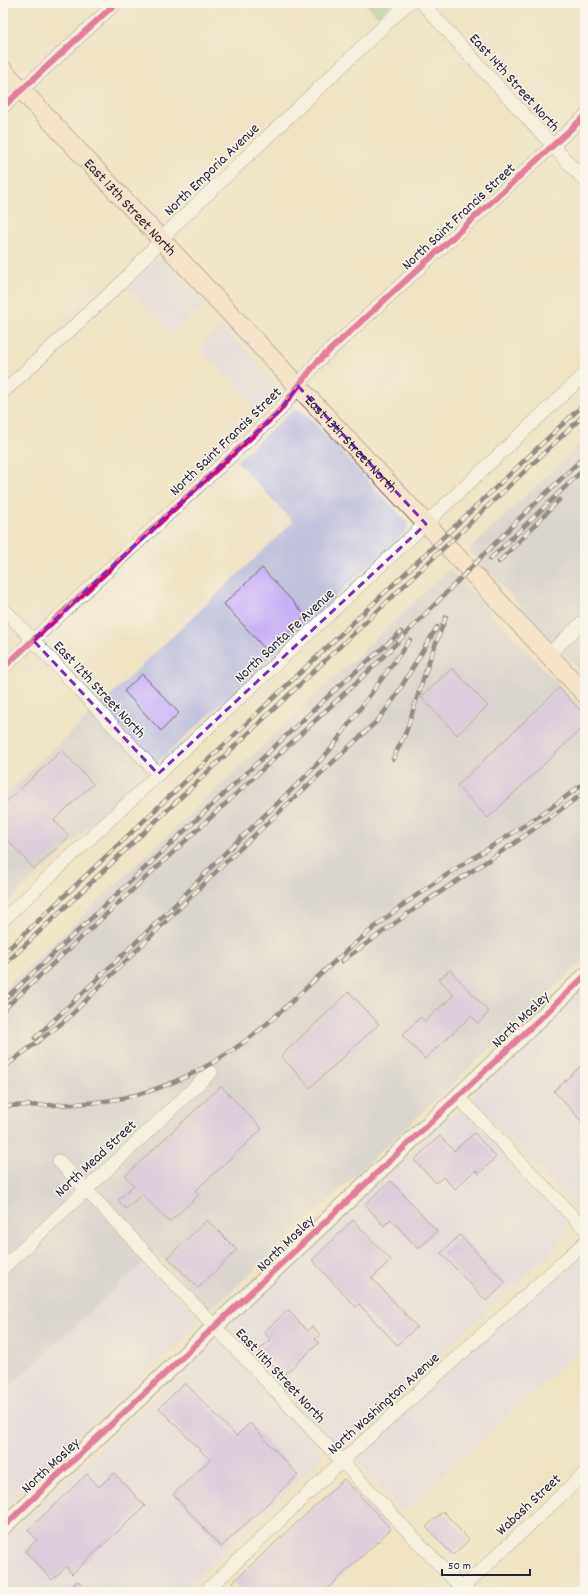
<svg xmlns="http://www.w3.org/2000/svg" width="588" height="1595" viewBox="0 0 588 1595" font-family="Dekko,sans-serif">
<rect width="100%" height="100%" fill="#fbf7ec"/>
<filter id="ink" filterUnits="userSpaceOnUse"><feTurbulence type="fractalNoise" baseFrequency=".025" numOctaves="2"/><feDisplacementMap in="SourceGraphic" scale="8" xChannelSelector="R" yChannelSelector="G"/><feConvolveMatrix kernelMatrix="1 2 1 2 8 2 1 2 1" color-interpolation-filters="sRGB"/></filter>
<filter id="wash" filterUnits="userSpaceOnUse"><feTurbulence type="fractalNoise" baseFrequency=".012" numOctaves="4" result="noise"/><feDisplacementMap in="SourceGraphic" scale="16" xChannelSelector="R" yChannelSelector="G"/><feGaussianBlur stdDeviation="0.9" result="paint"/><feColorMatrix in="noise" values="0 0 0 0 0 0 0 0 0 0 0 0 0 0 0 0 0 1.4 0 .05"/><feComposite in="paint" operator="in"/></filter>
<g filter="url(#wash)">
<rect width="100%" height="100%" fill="#efe3c4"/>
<g fill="#dcd6f6">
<polygon points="159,259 164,261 205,304 172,334 126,286 154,260"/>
<polygon points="222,326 278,384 279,390 259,410 199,347"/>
<polygon points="585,986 585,1214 584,1214 574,1207 477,1105 473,1097 476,1090"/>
<polygon points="459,1110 465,1111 566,1217 567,1230 555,1248 343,1443 339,1444 333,1442 229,1332 229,1326 232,1321 452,1113"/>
<polygon points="585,1245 585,1345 403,1512 358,1463 357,1458 362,1451"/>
<polygon points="145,1261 194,1314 197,1320 196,1325 3,1509 3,1392"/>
<polygon points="214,1341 219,1342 224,1346 323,1453 319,1462 182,1592 3,1592 3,1539 209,1344"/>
</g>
<g fill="#c2c2dc">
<polygon points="293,410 299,410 305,413 406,521 408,526 406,531 3,907 3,797 293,522 237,461"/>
<polygon points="585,439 585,675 469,550"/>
<polygon points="449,569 585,712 585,959 216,1306 210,1306 204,1304 155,1252 3,1392 3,991"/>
</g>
<polygon fill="#8bc67a" stroke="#56745a" points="366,3 392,3 378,16"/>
<g id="blocks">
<g fill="#c7b0f6">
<polygon points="262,568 306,616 268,652 224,604"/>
<polygon points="452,668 488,706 457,735 421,697"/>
<polygon points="142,674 179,713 161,731 124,691"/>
<polygon points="559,688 585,715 585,725 488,818 457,786"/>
<polygon points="62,750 93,784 54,820 69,837 34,869 3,835 3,805"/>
<polygon points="450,970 489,1012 478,1023 471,1016 425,1059 402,1035 421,1017 425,1021 454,995 439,979"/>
<polygon points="349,992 379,1024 310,1088 281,1056"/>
<polygon points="585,1062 585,1125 554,1091"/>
<polygon points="221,1086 262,1129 195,1191 199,1195 169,1222 142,1194 126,1209 118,1200 134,1185 125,1176"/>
<polygon points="474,1133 496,1157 479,1174 475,1170 455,1189 443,1177 436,1183 414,1160 440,1136 454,1151"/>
<polygon points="391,1181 437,1231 418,1249 391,1219 384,1226 365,1204"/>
<polygon points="207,1220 237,1250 198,1288 168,1257"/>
<polygon points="353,1220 391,1260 372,1278 417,1327 397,1345 359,1304 356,1307 312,1260"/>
<polygon points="460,1235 506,1283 486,1301 441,1253"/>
<polygon points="288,1310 307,1331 312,1326 320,1335 315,1339 319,1343 283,1376 259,1350 270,1340 264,1332"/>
<polygon points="185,1383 236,1436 250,1423 298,1475 221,1547 173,1494 210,1460 159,1408"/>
<polygon points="114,1473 145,1506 72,1574 66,1567 52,1580 25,1551 37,1540 28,1530 87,1474 99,1487"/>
<polygon points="344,1479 391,1529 324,1592 242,1592 233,1582"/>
<polygon points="443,1511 469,1540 453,1555 426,1527"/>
<polygon points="78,1581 89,1592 66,1592"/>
</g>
</g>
</g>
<g filter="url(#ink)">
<use href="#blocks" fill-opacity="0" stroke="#6a666b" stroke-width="1"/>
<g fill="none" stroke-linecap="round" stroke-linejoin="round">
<g stroke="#6a666b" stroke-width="14">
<g id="minor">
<polyline points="422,3 585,181"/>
<polyline points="3,107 116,3"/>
<polyline points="3,392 120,284 174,226 408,3"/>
<polyline points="3,608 158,774"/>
<polyline points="548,655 585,620"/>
<polyline points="3,668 279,411 317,362 585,116"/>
<polyline points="3,920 585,374"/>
<polyline points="458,1097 585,1229"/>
<polyline points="59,1161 465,1592"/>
<polyline points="3,1268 211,1072"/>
<polyline points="205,1592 341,1462 585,1242"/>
<polyline points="458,1592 585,1473"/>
</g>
</g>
<g stroke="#6a666b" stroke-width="18">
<polyline id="tertiary" points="3,1527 585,976"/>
</g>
<g stroke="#6a666b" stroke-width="20">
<g id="secondary">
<path id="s1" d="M3 70 585 694"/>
</g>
</g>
<use href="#minor" stroke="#fff" stroke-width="13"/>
<use href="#tertiary" stroke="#fff" stroke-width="16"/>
<use href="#secondary" stroke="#fde4d1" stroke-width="18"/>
<g stroke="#22223b" stroke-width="4.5">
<g id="rail">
<polyline points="490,559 585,468"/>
<polyline points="499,562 559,500"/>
<polyline points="393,759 406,732 429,661 446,617"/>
<polyline points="3,954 585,403"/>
<polyline points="342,961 416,908 516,842 585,792"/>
<polyline points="3,966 585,414"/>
<polyline points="3,1001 336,689 401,632"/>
<polyline points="3,1010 374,666 520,518 585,456"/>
<polyline points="35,1038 170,910 226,852 302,780 330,750 410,640"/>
<polyline points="7,1065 66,1020 230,858 378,720 394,699 437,627"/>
<path d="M3 1106C43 1105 83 1106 123 1098 166 1089 209 1068 244 1042 276 1019 304 989 334 962 356 942 379 923 403 905 462 861 528 828 585 782"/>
</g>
</g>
<use href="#rail" stroke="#fbf7ec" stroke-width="3" stroke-dasharray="9" stroke-linecap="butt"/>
<g stroke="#fbf7ec" stroke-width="8">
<g id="cycleway">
<polyline points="3,107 116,3"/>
<polyline points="3,668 279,411 317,362 585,116"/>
<polyline points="3,1527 585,976"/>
</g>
</g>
<use href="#cycleway" stroke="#d6006c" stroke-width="6"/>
</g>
</g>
<path d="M0 0H588V1595H0ZM298 386 426 524 158 774 33 640 279 411Z" fill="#efe3c4" fill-opacity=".55" fill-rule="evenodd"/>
<path fill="none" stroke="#7b2cbf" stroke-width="3" stroke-dasharray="8 5" stroke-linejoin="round" d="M298 386 426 524 158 774 33 640 279 411Z"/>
<g text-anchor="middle" stroke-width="3" stroke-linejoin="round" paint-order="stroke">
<g font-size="15" fill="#22223b" stroke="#fbf7ec">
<text transform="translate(515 82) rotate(48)" y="5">East 14th Street North</text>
<text transform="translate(211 169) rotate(-44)" y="5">North Emporia Avenue</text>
<text dy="5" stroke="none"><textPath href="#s1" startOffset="187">East 13th Street North</textPath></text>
<text transform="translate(458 216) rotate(-43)" y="5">North Saint Francis Street</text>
<text transform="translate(225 441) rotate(-44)" y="5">North Saint Francis Street</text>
<text dy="5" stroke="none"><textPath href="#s1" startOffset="511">East 13th Street North</textPath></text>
<text transform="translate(284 635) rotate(-43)" y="5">North Santa Fe Avenue</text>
<text transform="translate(100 689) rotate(47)" y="5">East 12th Street North</text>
<text transform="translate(520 1019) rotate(-44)" y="5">North Mosley</text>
<text transform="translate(95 1158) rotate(-43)" y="5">North Mead Street</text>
<text transform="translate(285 1243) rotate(-44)" y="5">North Mosley</text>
<text transform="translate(281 1375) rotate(47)" y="5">East 11th Street North</text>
<text transform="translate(383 1403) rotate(-42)" y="5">North Washington Avenue</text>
<text transform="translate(50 1465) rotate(-43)" y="5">North Mosley</text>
<text transform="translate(528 1504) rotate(-43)" y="5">Wabash Street</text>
</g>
</g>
<rect width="588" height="1595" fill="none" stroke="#fbf7ec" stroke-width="16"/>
<path d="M442 1569v6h88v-6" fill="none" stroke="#22223b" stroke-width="2"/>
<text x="448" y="1569" font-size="12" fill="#22223b" stroke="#fbf7ec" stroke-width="3" paint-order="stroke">50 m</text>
</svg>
